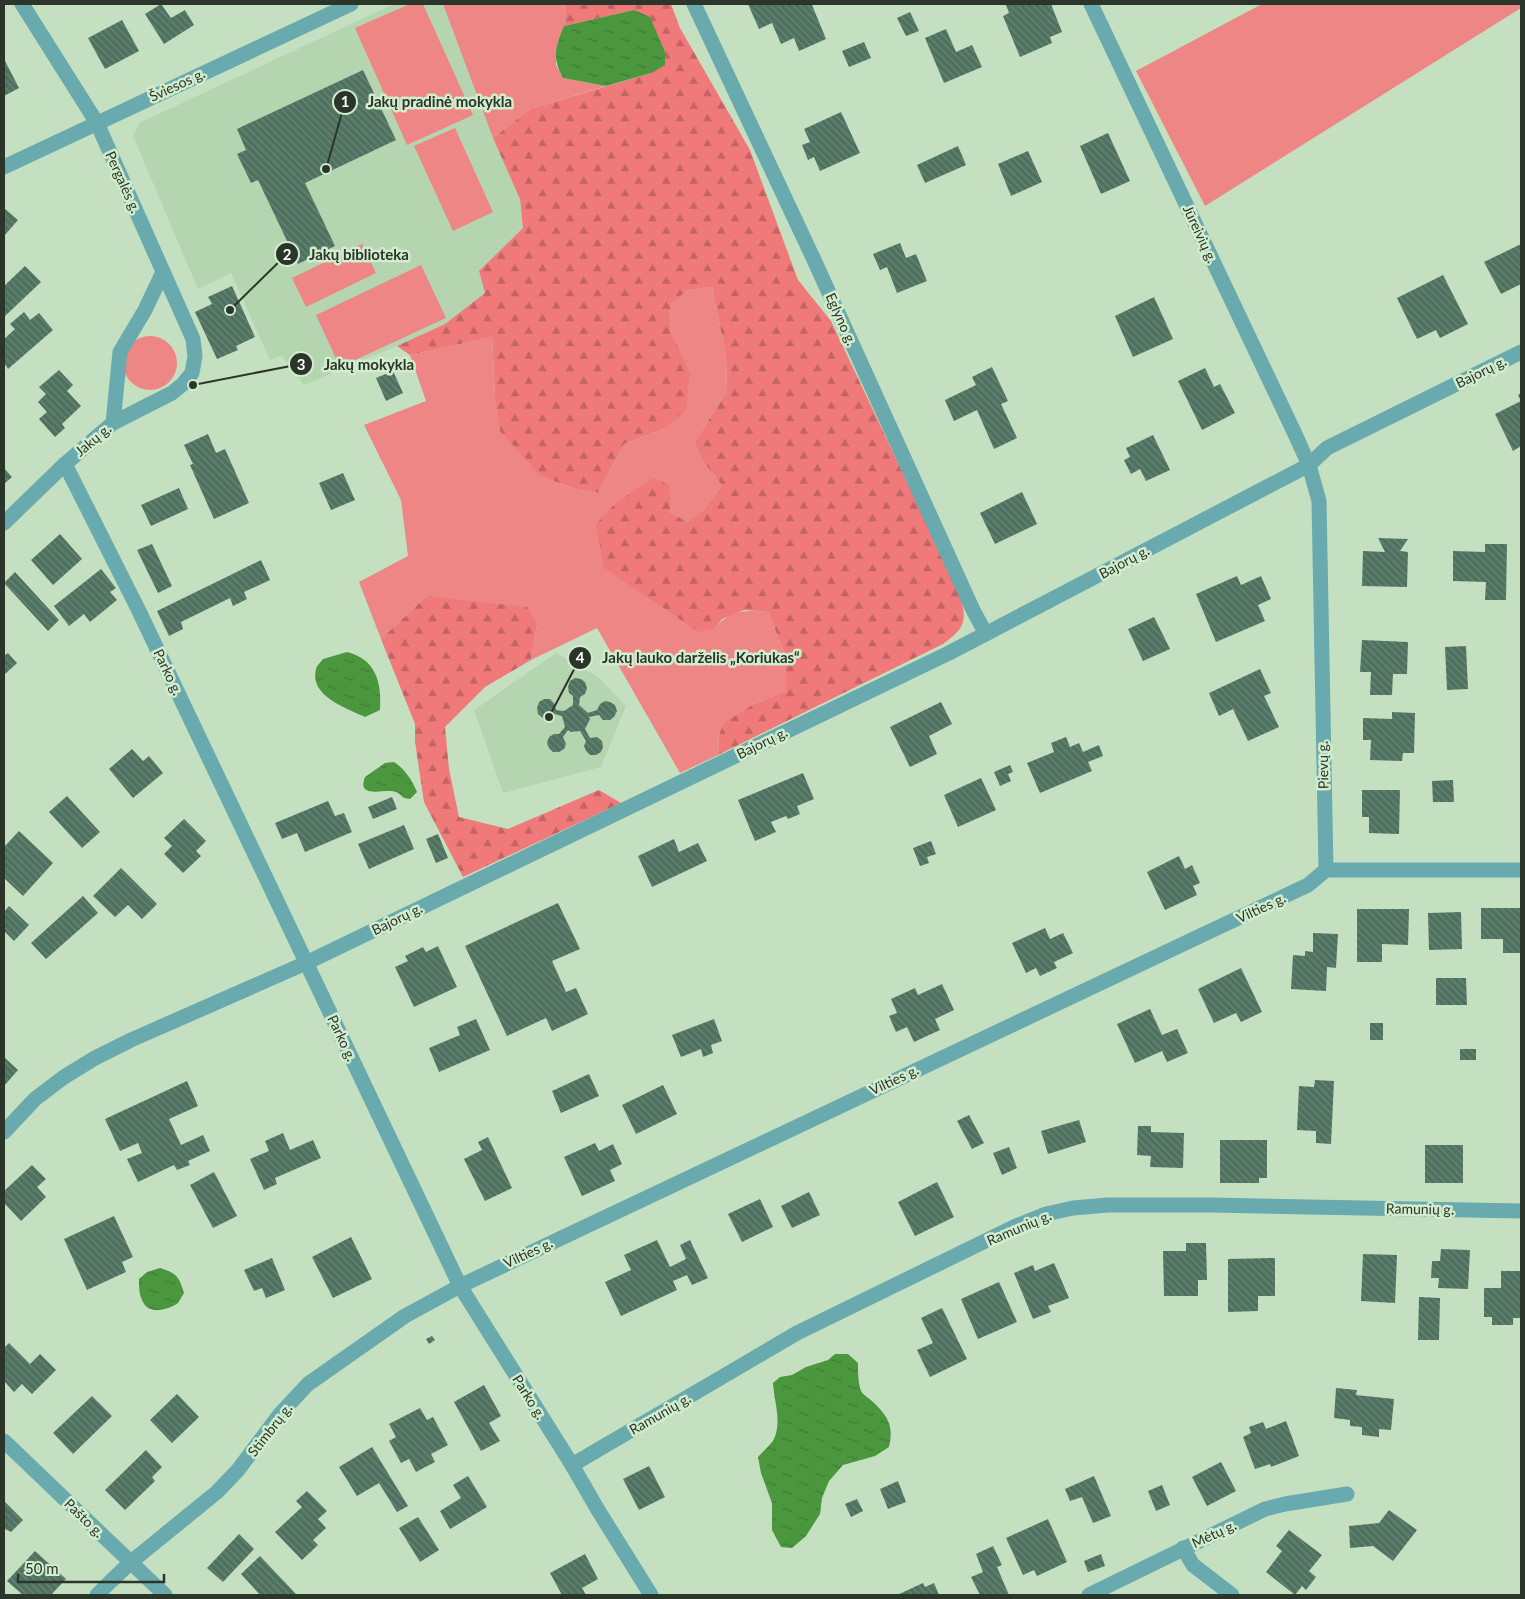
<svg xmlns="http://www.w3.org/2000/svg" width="1525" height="1599" viewBox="0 0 1525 1599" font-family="Lato,sans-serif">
<defs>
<pattern id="forest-firs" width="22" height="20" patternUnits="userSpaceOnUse" patternTransform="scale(1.25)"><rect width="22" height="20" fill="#f0797a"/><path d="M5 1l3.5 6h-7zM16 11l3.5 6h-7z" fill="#c36464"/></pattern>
<pattern id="water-ripples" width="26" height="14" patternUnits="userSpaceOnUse" patternTransform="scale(1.25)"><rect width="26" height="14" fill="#4a973e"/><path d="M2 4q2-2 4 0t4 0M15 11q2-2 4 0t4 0" fill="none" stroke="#3e7c34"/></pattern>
<pattern id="building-back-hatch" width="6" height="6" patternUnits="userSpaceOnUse" patternTransform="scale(1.25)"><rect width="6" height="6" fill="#4e725f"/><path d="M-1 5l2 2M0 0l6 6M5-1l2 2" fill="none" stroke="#6a8677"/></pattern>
</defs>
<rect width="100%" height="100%" fill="#c5e0c1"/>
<g fill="#b5d5b0">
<polygon points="394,4 443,4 493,138 520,199 523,228 479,271 485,293 445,324 397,346 304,385 282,356 270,360 231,273 198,289 133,136 139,123"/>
<polygon points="556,653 598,677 626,706 601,767 503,793 474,710"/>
</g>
<g fill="#ed8685">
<polygon points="410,4 423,4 473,115 407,145 355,28"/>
<polygon points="443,4 566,4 564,26 557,44 556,65 563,78 606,86 530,109 493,138"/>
<polygon points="1262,4 1521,4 1521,8 1205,206 1136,71"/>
<polygon points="455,128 493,212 453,231 414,146"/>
<polygon points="362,244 376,273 306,307 292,278"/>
<polygon points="421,265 446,318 340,367 316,315"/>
<path d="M712 287 726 356 727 391 694 443 703 461 722 485 705 508 687 522 670 512 653 478 715 628C731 609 745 610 768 612L786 657V691L754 704 719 735 718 755 680 773 597 628 531 660 537 625 427 596 381 639 359 582 408 556 401 500 364 425 426 401 410 355 492 337 495 395 542 477 577 489 598 493 624 444 664 429 690 371 670 330 671 302 688 290Z"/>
<circle cx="150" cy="363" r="27"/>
</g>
<g fill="url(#forest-firs)">
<path d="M566 4H671L680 28 750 150 798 280 831 321 960 594C967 621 966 627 943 644L718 755 719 735 724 723 754 704 786 691V657L768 612 744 610 722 619 715 628 699 632 604 568 596 524 615 504 653 478 670 485V512L687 522 705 508 722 485 703 461 694 443 727 391 726 356 712 287 688 290 671 303 670 330 690 371 686 410 664 429 624 444 598 493 577 489 542 477 500 431 495 395 492 337 410 355 397 346 445 324 485 293 479 271 523 228 520 199 493 138 530 109 651 73 634 10 564 26Z"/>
<polygon points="427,596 527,607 537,625 531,660 485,687 445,727 449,769 459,817 508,829 599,790 621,803 463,877 424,802 415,742 415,724 381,639"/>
</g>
<g fill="url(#water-ripples)">
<path d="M634 10 650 17 665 52V65L651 73 606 86 563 78C552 58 555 47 564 26Z"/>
<path d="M347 652C376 659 382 683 380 710L365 717C346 708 309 696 316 669 317 665 321 662 323 659Z"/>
<path d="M394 762C405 769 412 780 417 792L410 799C400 798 403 795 396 792 386 788 356 800 365 777L385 763Z"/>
<path d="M160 1268C176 1273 179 1276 184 1293 182 1296 180 1300 178 1303 168 1310 149 1315 143 1302 139 1295 139 1287 139 1279L147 1272Z"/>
<path d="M835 1354H848L858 1363C858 1372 858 1382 861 1391 863 1395 869 1398 873 1402 888 1416 894 1426 889 1447L875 1456 843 1465 829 1481 822 1498 820 1514 806 1536 792 1548 781 1547 772 1530V1503L761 1473 758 1457C763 1451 771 1445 774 1439 782 1421 774 1401 773 1383L780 1377 792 1375 806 1367 828 1360Z"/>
</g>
<g fill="url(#building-back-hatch)">
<polygon points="161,4 171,18 185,10 194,25 164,44 145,14"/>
<polygon points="748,4 815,4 812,5 826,39 799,51 794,38 781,44 772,23 759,29"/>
<polygon points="1010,4 1051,4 1062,32 1050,37 1052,43 1020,57 1003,16 1009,13 1006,5"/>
<polygon points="910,12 919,31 906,36 897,18"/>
<polygon points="122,20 139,51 105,69 88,38"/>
<polygon points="946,29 956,52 972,45 982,67 944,83 925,38"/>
<polygon points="864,42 871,58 849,67 842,51"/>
<polygon points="4,59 19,88 4,96"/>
<polygon points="363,70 396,140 305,183 335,246 298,264 258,180 251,183 237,154 246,150 237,129"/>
<polygon points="841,112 860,153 820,171 814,157 808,160 802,145 810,142 804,129"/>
<polygon points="1108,133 1130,181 1101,194 1080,146"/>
<polygon points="958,146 966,165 925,183 917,165"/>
<polygon points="1028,151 1042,182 1011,196 998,164"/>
<polygon points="4,208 18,220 4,236"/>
<polygon points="900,243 906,258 916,254 927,281 897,293 887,267 880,270 873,254"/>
<polygon points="1521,244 1521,284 1501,294 1484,262"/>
<polygon points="25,266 41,282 4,317 4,286"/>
<polygon points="1443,275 1468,324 1440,338 1436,330 1417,339 1397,298"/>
<polygon points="232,286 255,337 236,346 238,350 217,359 195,312 212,304 208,297"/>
<polygon points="1154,297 1173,339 1133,357 1115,316"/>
<polygon points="24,312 30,320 39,313 53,330 8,369 4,363 4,339 15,329 10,324"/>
<polygon points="992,367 1008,401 1001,404 1017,438 994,449 977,410 954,421 945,400 976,385 972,377"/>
<polygon points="1205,368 1214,387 1220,384 1235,413 1202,430 1178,381"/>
<polygon points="59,370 73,385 67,391 81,406 62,424 65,428 55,437 39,419 47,412 38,402 46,394 39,387"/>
<polygon points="393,371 403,393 386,401 376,378"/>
<polygon points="1521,393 1521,446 1513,451 1495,414 1521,401 1518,395"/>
<polygon points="208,434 216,453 225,449 249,503 214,519 190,465 193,464 184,445"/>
<polygon points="1153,435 1170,470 1146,481 1140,469 1131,474 1124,460 1130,457 1126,448"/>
<polygon points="4,468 12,477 4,484"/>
<polygon points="343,473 355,500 331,510 319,483"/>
<polygon points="179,488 188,509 151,526 141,505"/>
<polygon points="1022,492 1037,524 995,544 980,513"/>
<polygon points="60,534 82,559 53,585 31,560"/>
<polygon points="1378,538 1408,539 1400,551 1408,552 1407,587 1362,586 1363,551 1385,552"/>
<polygon points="152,544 172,586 158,593 137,550"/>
<polygon points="1485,544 1507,544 1506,600 1485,600 1486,582 1453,581 1453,551 1485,552"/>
<polygon points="261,560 270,580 244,592 247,599 233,606 230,598 181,622 183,629 169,636 157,611"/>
<polygon points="101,569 116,588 110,592 117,600 90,622 84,614 69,626 54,606"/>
<polygon points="15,572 59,620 48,631 4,583"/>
<polygon points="1237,576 1241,585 1261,576 1271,599 1258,605 1265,621 1216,642 1196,594"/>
<polygon points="1154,617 1170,649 1143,661 1128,629"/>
<polygon points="1362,640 1408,642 1407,674 1393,674 1392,695 1370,695 1371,672 1360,672"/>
<polygon points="1466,646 1468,689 1447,690 1445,647"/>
<polygon points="8,653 17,663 4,675 4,656"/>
<polygon points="1260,669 1271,693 1264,696 1279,727 1248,741 1233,709 1219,716 1209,693"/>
<polygon points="575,678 581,679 585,682 587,688 585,694 580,697 579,705 588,713 597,710 600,704 605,701 610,702 615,705 617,711 614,717 610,720 603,720 599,715 589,717 590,719 585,729 590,738 597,737 602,741 603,747 601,752 596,755 590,755 586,751 584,746 586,741 580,731 571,732 568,730 563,737 566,744 564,749 559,752 553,752 549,748 547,743 549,737 554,734 559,734 565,727 562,716 554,714 549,718 543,718 538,714 537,708 539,702 544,699 550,699 554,703 556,710 564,711 573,705 573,696 569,693 568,687 570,681"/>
<polygon points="941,702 952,724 929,736 937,754 910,767 890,727"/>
<polygon points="1392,712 1415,713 1414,753 1403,753 1402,761 1370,760 1371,740 1363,740 1363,718 1392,719"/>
<polygon points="1066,737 1070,747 1079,743 1083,752 1099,745 1103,756 1088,762 1092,771 1040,793 1027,763 1054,752 1051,743"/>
<polygon points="132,749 143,761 149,756 163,773 133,798 109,769"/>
<polygon points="1010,765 1013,772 1008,774 1011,781 1000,786 994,772"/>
<polygon points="803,773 814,799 797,806 800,814 788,819 786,816 771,822 776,832 755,841 738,800"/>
<polygon points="981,778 996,810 958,827 944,795"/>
<polygon points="1453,780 1454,802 1433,802 1432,781"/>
<polygon points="1362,790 1400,790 1399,834 1369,833 1369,817 1362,817"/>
<polygon points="67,796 100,832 82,848 49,812"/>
<polygon points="392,797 397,809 373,819 368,807"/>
<polygon points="328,801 335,816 344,813 352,832 305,852 297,833 282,839 275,823"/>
<polygon points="184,819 206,841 196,851 201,856 183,873 164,854 172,846 164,838"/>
<polygon points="404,825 414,849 369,869 358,844"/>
<polygon points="19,831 53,863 23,896 4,878 4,847"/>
<polygon points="438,834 448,858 436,863 426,839"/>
<polygon points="674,839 679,852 698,843 707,861 652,887 638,856"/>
<polygon points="931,841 936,854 927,857 929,863 920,866 913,848"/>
<polygon points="1179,856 1185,869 1192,865 1200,883 1193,886 1197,895 1165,910 1147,872"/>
<polygon points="121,868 157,904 142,919 128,905 115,917 93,896"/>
<polygon points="83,896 98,913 46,959 31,943"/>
<polygon points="558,903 580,949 552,961 566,992 576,988 588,1014 552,1031 546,1018 507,1036 465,946"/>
<polygon points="9,906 29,925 14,941 4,931 4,912"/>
<polygon points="1481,908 1521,908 1521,953 1503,953 1503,939 1481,939"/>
<polygon points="1357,909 1409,909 1408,945 1382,944 1382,962 1357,962"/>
<polygon points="1461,912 1462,949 1429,950 1428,913"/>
<polygon points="1045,928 1050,939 1063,933 1073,953 1054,962 1057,968 1040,976 1036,968 1026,973 1012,943"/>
<polygon points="1313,933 1338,934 1336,968 1327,967 1326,991 1291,989 1293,955 1305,956 1305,951 1313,952"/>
<polygon points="438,946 457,987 414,1007 395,967 408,961 405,956 423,947 426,952"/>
<polygon points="1241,968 1262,1012 1241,1022 1236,1013 1214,1023 1198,989"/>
<polygon points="1436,978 1466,978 1467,1005 1436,1005"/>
<polygon points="942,984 954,1010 935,1019 940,1030 914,1042 907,1027 896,1032 889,1016 897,1013 891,999 915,988 918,995"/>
<polygon points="1150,1009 1162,1035 1177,1029 1188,1053 1167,1062 1162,1051 1135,1063 1117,1024"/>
<polygon points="476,1019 490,1050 439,1072 429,1048 460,1035 457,1027"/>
<polygon points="714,1019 722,1041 711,1045 713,1053 703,1057 701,1049 681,1057 672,1035"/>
<rect x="1370" y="1023" width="13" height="17"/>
<rect x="1460" y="1049" width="16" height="11"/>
<polygon points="4,1057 18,1070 4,1086"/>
<polygon points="589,1074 599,1096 561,1113 552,1091"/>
<polygon points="1315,1080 1334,1081 1331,1144 1316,1143 1316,1131 1297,1130 1299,1086 1314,1087"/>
<polygon points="187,1081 198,1106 169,1119 181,1145 203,1135 210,1151 188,1161 190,1165 177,1170 174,1165 138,1182 127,1159 142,1153 138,1143 120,1151 105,1119"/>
<polygon points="663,1085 677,1114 636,1134 622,1105"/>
<polygon points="969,1115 984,1143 972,1149 957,1121"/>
<polygon points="1079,1120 1086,1142 1048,1154 1041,1131"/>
<polygon points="1138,1126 1151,1126 1151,1132 1184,1133 1183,1168 1150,1167 1151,1156 1137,1155"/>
<polygon points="283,1133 290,1150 313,1140 321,1158 275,1178 277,1184 264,1190 250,1159 269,1151 265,1141"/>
<polygon points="488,1137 512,1188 485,1201 464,1159 482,1150 478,1142"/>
<polygon points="1220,1140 1267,1140 1267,1178 1259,1178 1259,1183 1220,1183"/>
<polygon points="595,1143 599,1151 613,1144 622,1164 610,1170 615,1181 582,1196 564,1157"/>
<rect x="1425" y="1145" width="38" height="38"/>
<polygon points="1009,1147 1017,1168 1002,1175 993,1153"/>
<polygon points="32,1165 46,1179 37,1187 46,1197 21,1221 4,1203 4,1191"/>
<polygon points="214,1172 237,1216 213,1228 190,1185"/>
<polygon points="937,1182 954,1217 915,1236 898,1202"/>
<polygon points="809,1192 820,1215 792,1228 781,1206"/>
<polygon points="760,1199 773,1227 742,1242 728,1214"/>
<polygon points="114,1216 133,1257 122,1262 126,1272 87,1290 64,1239"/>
<polygon points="351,1237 372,1279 333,1298 312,1257"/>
<polygon points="657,1240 670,1267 686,1259 680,1245 690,1240 708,1278 692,1285 687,1275 673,1281 677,1290 621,1316 605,1282 631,1270 624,1255"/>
<polygon points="1186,1243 1206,1243 1207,1280 1198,1280 1198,1296 1164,1296 1163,1251 1186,1251"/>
<polygon points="1441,1249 1470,1250 1468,1289 1438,1288 1439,1278 1431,1278 1432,1261 1440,1261"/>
<polygon points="1363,1254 1397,1255 1395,1303 1361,1301"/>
<polygon points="272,1258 285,1290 266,1298 262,1288 254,1291 244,1270"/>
<polygon points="1275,1258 1275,1296 1258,1296 1258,1311 1228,1312 1228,1259"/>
<polygon points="1054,1263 1069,1298 1048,1306 1051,1312 1033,1319 1014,1273 1033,1265 1035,1271"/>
<polygon points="1501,1271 1521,1271 1521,1318 1513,1318 1513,1325 1492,1325 1492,1317 1484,1317 1484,1288 1501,1288"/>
<polygon points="999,1282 1017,1322 978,1339 961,1299"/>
<polygon points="1419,1297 1440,1298 1439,1340 1418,1340"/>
<polygon points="942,1308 967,1359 930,1377 917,1350 933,1343 921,1318"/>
<polygon points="432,1336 435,1340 429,1344 426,1339"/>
<polygon points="9,1343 30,1364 40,1354 56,1370 32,1394 22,1384 14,1392 4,1381 4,1348"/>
<polygon points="484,1385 501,1416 489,1423 500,1441 481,1451 454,1402"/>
<polygon points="1336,1388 1357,1390 1356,1395 1394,1399 1391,1430 1379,1429 1379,1437 1362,1435 1362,1427 1350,1426 1350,1420 1334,1418"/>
<polygon points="177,1394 199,1417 172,1443 150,1420"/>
<polygon points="92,1396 112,1416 73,1454 53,1433"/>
<polygon points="420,1408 427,1420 433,1417 448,1445 431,1454 435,1462 416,1472 409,1459 401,1463 389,1441 396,1437 389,1424"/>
<polygon points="1286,1421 1299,1456 1271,1467 1270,1464 1255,1469 1243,1437 1251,1433 1249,1427 1263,1422 1266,1429"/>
<polygon points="372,1447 408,1506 397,1512 379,1483 357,1496 339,1467"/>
<polygon points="146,1450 162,1467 152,1477 155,1481 125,1510 105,1490"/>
<polygon points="1221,1462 1236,1491 1207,1506 1192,1477"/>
<polygon points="649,1466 665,1497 639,1510 623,1479"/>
<polygon points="468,1476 487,1507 450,1529 440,1511 461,1498 453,1485"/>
<polygon points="1094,1476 1111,1516 1093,1523 1082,1497 1070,1501 1065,1489"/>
<polygon points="898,1481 906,1502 888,1509 880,1489"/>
<polygon points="1162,1485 1170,1505 1156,1511 1148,1491"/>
<polygon points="307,1491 327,1511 318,1519 326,1528 313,1540 318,1545 302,1560 275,1532 302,1507 296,1501"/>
<polygon points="857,1499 863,1511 851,1517 845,1504"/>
<polygon points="4,1501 23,1520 11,1532 5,1529 4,1531"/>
<polygon points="1389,1510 1417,1530 1393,1561 1373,1546 1350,1548 1349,1526 1379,1523"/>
<polygon points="418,1517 439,1550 420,1562 399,1528"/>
<polygon points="1048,1519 1067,1562 1037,1576 1034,1570 1023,1575 1006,1538"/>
<polygon points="1289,1530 1322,1555 1309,1571 1316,1577 1306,1590 1302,1586 1295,1595 1266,1572 1282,1551 1276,1546"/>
<polygon points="239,1534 254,1549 223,1582 207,1568"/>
<polygon points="993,1546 1002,1565 997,1567 1009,1595 980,1595 971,1577 983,1572 976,1554"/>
<polygon points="35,1551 66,1579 51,1595 23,1595 7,1581"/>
<polygon points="585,1554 598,1579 582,1588 586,1595 562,1595 550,1573"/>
<polygon points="1101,1554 1105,1566 1088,1572 1084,1561"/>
<polygon points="260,1556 297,1595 260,1595 241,1574"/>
<polygon points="923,1583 925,1587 934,1583 939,1595 897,1595"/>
</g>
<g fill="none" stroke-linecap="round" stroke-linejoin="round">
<g stroke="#69aaae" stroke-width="15">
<polyline points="694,4 815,262 973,610 986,634"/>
<polyline points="1091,4 1295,434 1309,465 1319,501 1326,870"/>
<polyline points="4,167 351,4"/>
<polyline points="113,423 120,352 145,310 163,272"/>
<polyline points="65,464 139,611 460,1286 572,1465 598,1510 651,1595"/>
<polyline points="4,523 65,464 113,423 172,393 183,384 192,373 195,356 193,339 97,123 22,4"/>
<polyline points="1326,870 1521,870"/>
<polyline points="4,1132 35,1099 64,1077 95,1058 131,1040 306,963 949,653 1309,465 1327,448 1521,352"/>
<polyline points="4,1441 165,1595"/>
<polyline points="572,1465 797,1333 1016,1226 1046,1214 1073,1208 1108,1205 1211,1205 1521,1211"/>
<polyline points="1183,1548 1193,1565 1232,1595"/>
<polyline points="97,1595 109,1583 131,1562 217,1492 238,1470 280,1414 308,1384 405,1316 460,1286 1308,885 1326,870"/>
<polyline points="1089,1595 1265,1509 1285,1504 1347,1494"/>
</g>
</g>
<g text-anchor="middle" stroke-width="5" stroke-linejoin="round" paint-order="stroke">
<g font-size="14" fill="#2b3529" stroke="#d2edce">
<text transform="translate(177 85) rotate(-25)" y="5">Šviesos g.</text>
<text transform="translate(123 182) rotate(66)" y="5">Pergalės g.</text>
<text transform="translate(1200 234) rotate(65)" y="5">Jūreivių g.</text>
<text transform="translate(841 319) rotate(66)" y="5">Eglyno g.</text>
<text transform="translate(1481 372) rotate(-26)" y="5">Bajorų g.</text>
<text transform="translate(93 440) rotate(-40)" y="5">Jakų g.</text>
<text transform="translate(1124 562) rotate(-28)" y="5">Bajorų g.</text>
<text transform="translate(168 672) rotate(65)" y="5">Parko g.</text>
<text transform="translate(762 743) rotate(-26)" y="5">Bajorų g.</text>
<text transform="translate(1323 765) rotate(-91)" y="5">Pievų g.</text>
<text transform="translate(1261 908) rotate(-25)" y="5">Vilties g.</text>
<text transform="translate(397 919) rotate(-26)" y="5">Bajorų g.</text>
<text transform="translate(342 1038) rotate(65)" y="5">Parko g.</text>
<text transform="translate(894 1080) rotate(-25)" y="5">Vilties g.</text>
<text transform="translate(1420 1209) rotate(1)" y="5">Ramunių g.</text>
<text transform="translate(1019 1228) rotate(-23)" y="5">Ramunių g.</text>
<text transform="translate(528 1253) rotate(-25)" y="5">Vilties g.</text>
<text transform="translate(529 1397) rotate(58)" y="5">Parko g.</text>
<text transform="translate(660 1414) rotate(-30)" y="5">Ramunių g.</text>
<text transform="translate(270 1430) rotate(-52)" y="5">Stimbrų g.</text>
<text transform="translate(84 1518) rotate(44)" y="5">Pašto g.</text>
<text transform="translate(1214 1534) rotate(-25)" y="5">Mėtų g.</text>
</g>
</g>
<path fill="none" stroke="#2b3529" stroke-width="2" d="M326 169L345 102M230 310L287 254M193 385L301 364M549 717L580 658"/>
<g fill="#2b3529" stroke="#d2edce" stroke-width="2">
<circle cx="326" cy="169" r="5"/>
<circle cx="230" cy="310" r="5"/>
<circle cx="193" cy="385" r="5"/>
<circle cx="549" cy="717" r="5"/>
<circle cx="345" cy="102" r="12"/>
<circle cx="287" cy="254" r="12"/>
<circle cx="301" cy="364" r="12"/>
<circle cx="580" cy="658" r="12"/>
</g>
<g font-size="15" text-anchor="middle" font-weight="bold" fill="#fff">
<text x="345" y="107">1</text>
<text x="287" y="260">2</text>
<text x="301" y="370">3</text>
<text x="580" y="663">4</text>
</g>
<g font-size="15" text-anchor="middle" font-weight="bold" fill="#2b3529" stroke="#d2edce" stroke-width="5" stroke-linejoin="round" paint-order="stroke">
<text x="440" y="107">Jakų pradinė mokykla</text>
<text x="359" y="260">Jakų biblioteka</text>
<text x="369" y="370">Jakų mokykla</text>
<text x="701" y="663">Jakų lauko darželis „Koriukas“</text>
</g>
<rect width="1525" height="1599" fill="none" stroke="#2b3529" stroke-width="10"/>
<path d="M18 1574v8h146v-8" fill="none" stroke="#2b3529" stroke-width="2.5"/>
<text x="25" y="1574" font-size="15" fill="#2b3529" stroke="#d2edce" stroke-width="4" paint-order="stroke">50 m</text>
</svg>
